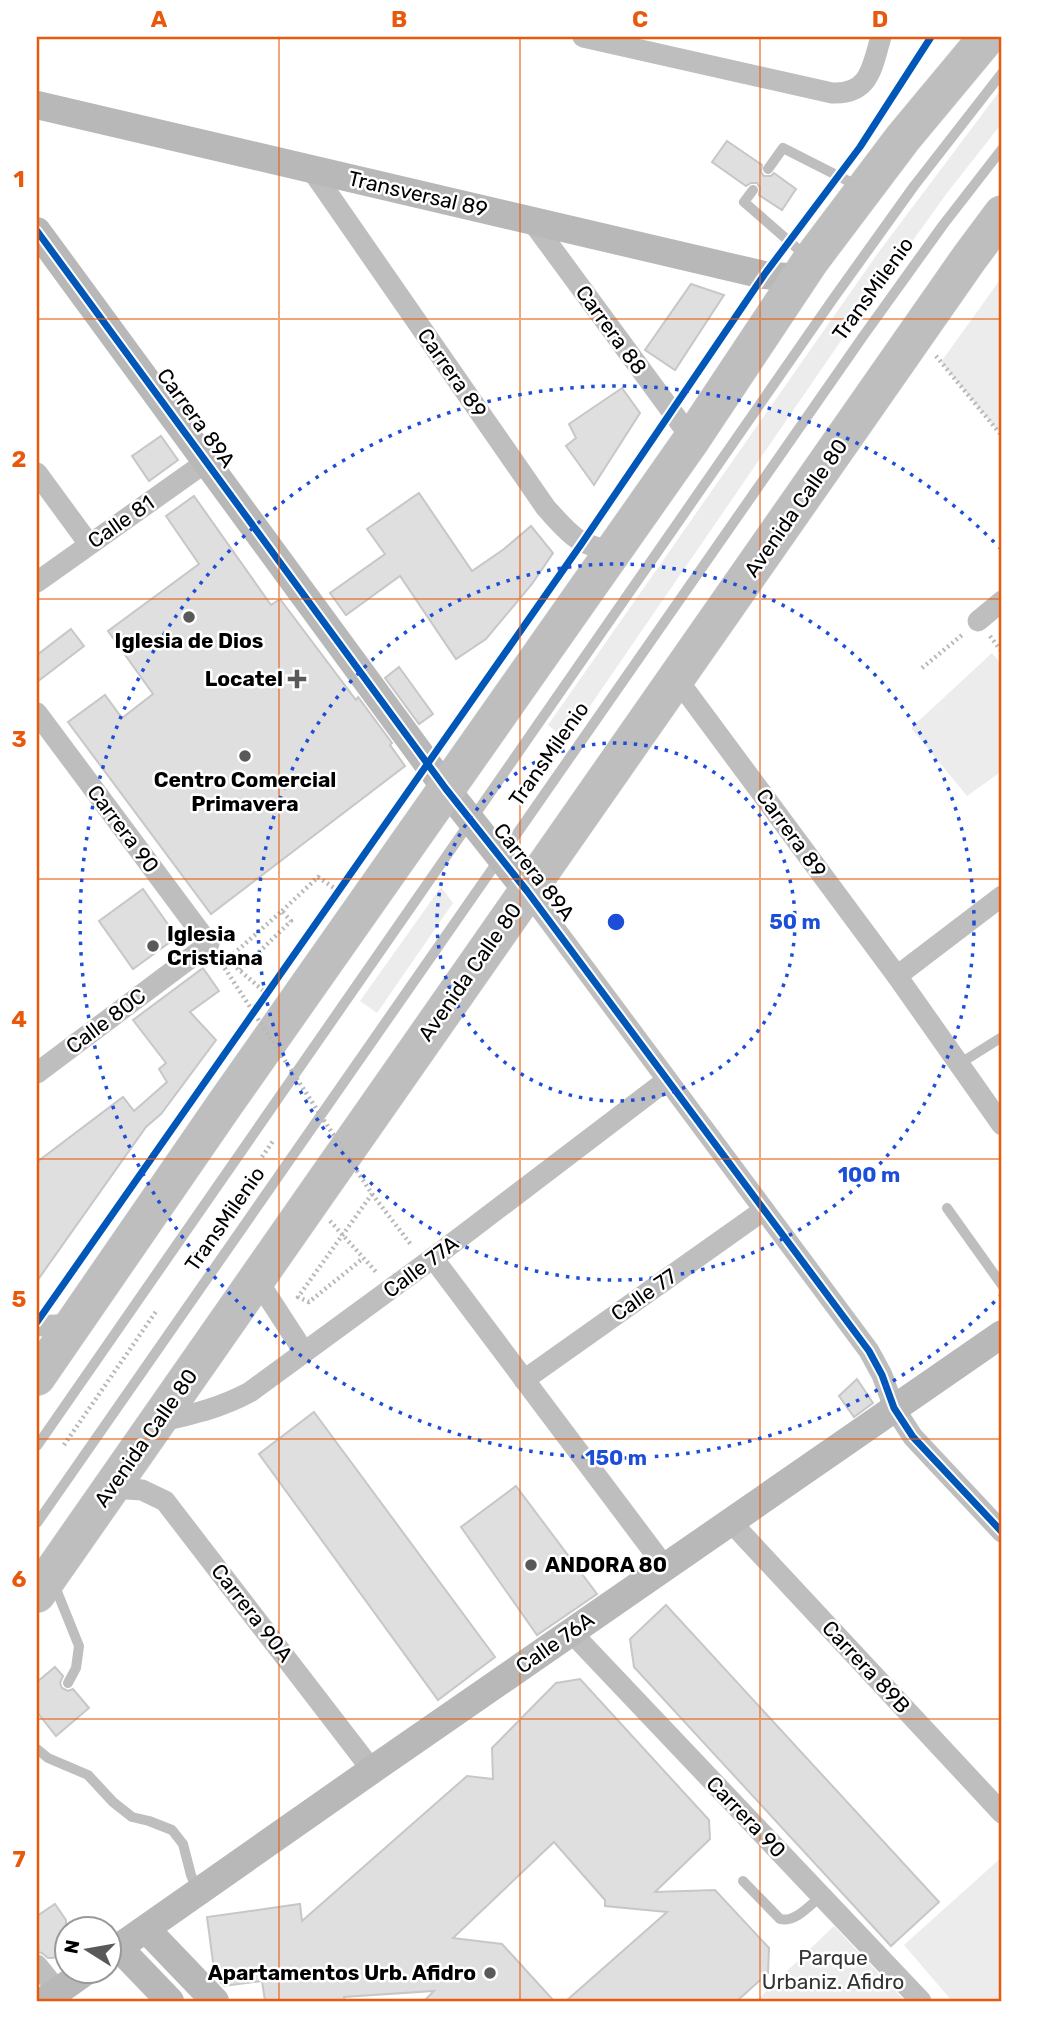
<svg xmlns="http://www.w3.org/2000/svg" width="1039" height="2038" viewBox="0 0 1039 2038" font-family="Rubik,sans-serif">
<rect width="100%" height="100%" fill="#fff"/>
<g fill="#ececec">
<polygon points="1002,88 1002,123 947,193 847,332 566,741 548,725 878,253"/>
<polygon points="1002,277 1002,436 941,362"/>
<polygon points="992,653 1002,665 1002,771 967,796 911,728"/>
<polygon points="441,887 453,903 377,1013 360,1001"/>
<polygon points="1002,1857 1002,2001 952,2001 904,1945"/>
<polygon points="834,1926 905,2001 756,2001"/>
</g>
<g fill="#dfdfdf" stroke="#c7c7c7" stroke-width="2">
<polygon points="727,141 762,165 761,172 764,176 771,176 774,173 796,189 782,210 759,195 760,188 757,183 751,183 746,186 712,162"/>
<polygon points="691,284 724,295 675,370 645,350"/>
<polygon points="622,388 640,413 594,485 566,446 576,438 569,424"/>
<polygon points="161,436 178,460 149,481 132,456"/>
<polygon points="419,493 472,571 504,549 531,526 553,553 532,584 486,639 456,659 400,576 346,615 330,593 385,554 367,529"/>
<polygon points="194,496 271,605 280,599 356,700 358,697 392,743 390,745 405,766 211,914 68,722 105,695 122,718 153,694 108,631 199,564 166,516"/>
<polygon points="71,629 84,646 37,682 37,655"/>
<polygon points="399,667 433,714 419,724 385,678"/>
<polygon points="143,889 177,937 133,969 99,921"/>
<polygon points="203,968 219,991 190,1012 216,1040 161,1114 146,1127 37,1281 37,1162 123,1097 134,1111 167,1082 159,1069 166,1063 133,1020"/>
<polygon points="857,1379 873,1403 854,1417 839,1396"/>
<polygon points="314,1412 495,1657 438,1700 259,1454"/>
<polygon points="516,1486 597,1594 537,1635 461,1527"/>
<polygon points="666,1605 939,1902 891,1946 634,1667 630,1639"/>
<polygon points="55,1667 63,1676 60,1683 62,1688 68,1691 73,1689 89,1708 56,1736 37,1712 37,1682"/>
<polygon points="580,1679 709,1820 710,1839 655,1892 715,1890 769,1948 768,1973 737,2001 566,2001 667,1912 605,1906 605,1900 554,1842 453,1938 502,1944 554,2001 424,2001 434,1991 344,1997 345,2001 265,2001 262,1981 224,1986 215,1977 207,1917 300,1904 302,1921 467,1776 493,1779 492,1748 556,1683"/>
<polygon points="55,1904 66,1920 66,1949 53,1958 48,1958 42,1953 37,1952 37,1916"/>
</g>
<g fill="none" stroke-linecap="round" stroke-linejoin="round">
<g stroke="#dbdbdb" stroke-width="38">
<g id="highway">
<polyline points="37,1377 225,1104 692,439 811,260 903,138 987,37"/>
<polyline points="37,1594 970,257 1002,214"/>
</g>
</g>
<g stroke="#b9b9b9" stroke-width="4.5" stroke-dasharray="2 3.5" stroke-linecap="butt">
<polyline points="936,356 1002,436"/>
<polyline points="990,636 1002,652"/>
<polyline points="922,668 962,635"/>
<polyline points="282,911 318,877 340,892"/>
<polyline points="224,957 266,993"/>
<polyline points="240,970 255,956"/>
<polyline points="262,1157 273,1141"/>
<polyline points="372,1194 412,1246"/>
<polyline points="330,1221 378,1274"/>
<polyline points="64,1445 157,1310"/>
</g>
<g stroke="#bebebe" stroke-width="10">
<polyline points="768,169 783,148 858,186"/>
<polyline points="753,190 744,202 807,257"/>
<polyline points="959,1064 1002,1037"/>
<polyline points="947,1208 1002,1285"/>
<polyline points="37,1446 833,299 914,186 1002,73"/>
<polyline points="37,1523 864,335 943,225 1002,149"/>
<polyline points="54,1584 79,1646 76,1668 68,1683"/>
<polyline points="37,1749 48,1758 88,1775 113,1802 132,1817 149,1821 172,1830 183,1844 191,1875 197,1889"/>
<path d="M743 1881 780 1919C795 1923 810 1905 821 1896"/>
</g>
<g stroke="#bebebe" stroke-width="21">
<path d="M583 37 832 93C870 95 872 67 881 37"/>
<path d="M311 169 546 508C569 533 578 547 614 550"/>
<polyline points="531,220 692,439"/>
<polyline points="37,473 89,544"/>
<polyline points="37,582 206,462"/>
<polyline points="978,621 1002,601"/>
<polyline points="677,679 897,976 1002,1125"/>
<polyline points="37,713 209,944 37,1073"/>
<polyline points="527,891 869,1351 882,1375 894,1408 913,1437 1002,1532"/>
<polyline points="897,976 1002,896"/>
<polyline points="433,1258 665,1567"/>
<polyline points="256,1278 304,1352"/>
<polyline points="37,1326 74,1324"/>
<polyline points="524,1380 764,1210"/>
<path d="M158 1422C193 1414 218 1409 250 1392L433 1258 667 1080"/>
<polyline points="112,1488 142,1490 165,1501 372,1770"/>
<polyline points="730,1521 1002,1813"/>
<polyline points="571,1632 921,2001"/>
<polyline points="37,1965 58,1991"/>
</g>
<g stroke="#b8b8b8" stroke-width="28">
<polyline points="37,105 764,275 799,278"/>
<polyline points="37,231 446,789 527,891"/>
<polyline points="146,1929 215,2001"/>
<polyline points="119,1948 170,2001"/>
<polyline points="108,1955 372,1770 1002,1334"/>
<polyline points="44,2001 85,1972"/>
</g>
<use href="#highway" stroke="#bebebe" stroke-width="37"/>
<polyline stroke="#b9b9b9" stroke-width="4.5" stroke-dasharray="2 3.5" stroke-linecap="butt" points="255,956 291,921 282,911 222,964 372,1194 298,1297 309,1302 361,1260"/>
<g stroke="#fff" stroke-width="11">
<g id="cycleway">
<polyline points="37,231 446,789 527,891 869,1351 882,1375 894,1408 913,1437 1002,1532"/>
<polyline points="37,1322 582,543 764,275 860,147 931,37"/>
</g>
</g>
<use href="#cycleway" stroke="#0057b8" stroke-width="7"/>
</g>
<path fill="none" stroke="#e8590c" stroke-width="2" stroke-opacity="0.55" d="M279 37V2001M520 37V2001M760 37V2001M37 319H1002M37 599H1002M37 879H1002M37 1159H1002M37 1439H1002M37 1719H1002"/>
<g fill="none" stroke="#1d4ed8" stroke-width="3.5" stroke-dasharray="3.5 7">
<circle cx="616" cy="922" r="179"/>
<circle cx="616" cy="922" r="358"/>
<path d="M1002 1294A536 536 0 1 1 1002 550"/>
</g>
<g fill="#595959" stroke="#fff" stroke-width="2.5">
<circle cx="189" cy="617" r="7"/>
<path d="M293.5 668.5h7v7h7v7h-7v7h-7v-7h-7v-7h7z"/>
<circle cx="245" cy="756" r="7"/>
<circle cx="153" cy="946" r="7"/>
<circle cx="531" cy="1565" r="7"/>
<circle cx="490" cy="1973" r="7"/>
</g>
<g text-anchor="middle" stroke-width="5" stroke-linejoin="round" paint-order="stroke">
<g font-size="21" fill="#000" stroke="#fff">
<text transform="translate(418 194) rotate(13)" y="7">Transversal 89</text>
<text transform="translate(873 289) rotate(-54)" y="7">TransMilenio</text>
<text transform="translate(611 330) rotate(54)" y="7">Carrera 88</text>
<text transform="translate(452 373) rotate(55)" y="7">Carrera 89</text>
<text transform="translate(196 418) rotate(54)" y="7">Carrera 89A</text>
<text transform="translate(796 508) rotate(-55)" y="7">Avenida Calle 80</text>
<text transform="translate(121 522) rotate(-35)" y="7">Calle 81</text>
<text transform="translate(549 754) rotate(-55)" y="7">TransMilenio</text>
<text transform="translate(123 829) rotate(53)" y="7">Carrera 90</text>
<text transform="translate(791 833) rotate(54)" y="7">Carrera 89</text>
<text transform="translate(534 872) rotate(52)" y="7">Carrera 89A</text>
<text transform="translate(470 972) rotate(-55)" y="7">Avenida Calle 80</text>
<text transform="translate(106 1021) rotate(-37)" y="7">Calle 80C</text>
<text transform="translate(225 1219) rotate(-55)" y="7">TransMilenio</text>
<text transform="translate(421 1267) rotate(-37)" y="7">Calle 77A</text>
<text transform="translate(644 1295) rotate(-35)" y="7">Calle 77</text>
<text transform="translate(146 1438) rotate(-55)" y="7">Avenida Calle 80</text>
<text transform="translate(252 1613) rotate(52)" y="7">Carrera 90A</text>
<text transform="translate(555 1643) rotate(-35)" y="7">Calle 76A</text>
<text transform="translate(866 1667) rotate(47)" y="7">Carrera 89B</text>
<text transform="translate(746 1817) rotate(46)" y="7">Carrera 90</text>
</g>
<g font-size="21" font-weight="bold" fill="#000" stroke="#fff">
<text x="189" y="648">Iglesia de Dios</text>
<text x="283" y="686" text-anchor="end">Locatel</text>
<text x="245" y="787">Centro Comercial<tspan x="245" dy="24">Primavera</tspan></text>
<text x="167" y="941" text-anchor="start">Iglesia<tspan x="167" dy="24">Cristiana</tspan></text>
<text x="545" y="1572" text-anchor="start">ANDORA 80</text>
<text x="476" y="1980" text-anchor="end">Apartamentos Urb. Afidro</text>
</g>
<g font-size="21" fill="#333" stroke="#fff">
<text x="833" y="1965">Parque<tspan x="833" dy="24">Urbaniz. Afidro</tspan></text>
</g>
</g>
<circle cx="616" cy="922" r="10" fill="#1d4ed8" stroke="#fff" stroke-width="3.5"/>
<g font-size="21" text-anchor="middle" font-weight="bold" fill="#1d4ed8" stroke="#fff" stroke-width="5" stroke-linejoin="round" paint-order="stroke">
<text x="795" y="929">50 m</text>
<text x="869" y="1182">100 m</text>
<text x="616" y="1465">150 m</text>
</g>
<rect width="1039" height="2038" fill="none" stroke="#ffffff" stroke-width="77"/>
<g transform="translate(88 1950) rotate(281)"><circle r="33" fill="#ffffff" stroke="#999999" stroke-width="2"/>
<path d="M0-5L12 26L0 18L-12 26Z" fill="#595959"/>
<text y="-10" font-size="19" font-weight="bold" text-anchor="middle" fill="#000000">N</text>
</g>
<rect x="38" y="38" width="962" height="1962" fill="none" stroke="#e8590c" stroke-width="2.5"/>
<g font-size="23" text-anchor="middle" font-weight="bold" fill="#e8590c">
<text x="159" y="27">A</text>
<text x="399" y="27">B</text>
<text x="640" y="27">C</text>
<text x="880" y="27">D</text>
<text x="19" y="187">1</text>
<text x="19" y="467">2</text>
<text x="19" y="747">3</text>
<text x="19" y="1027">4</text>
<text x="19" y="1307">5</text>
<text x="19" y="1587">6</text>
<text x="19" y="1867">7</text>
</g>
</svg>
